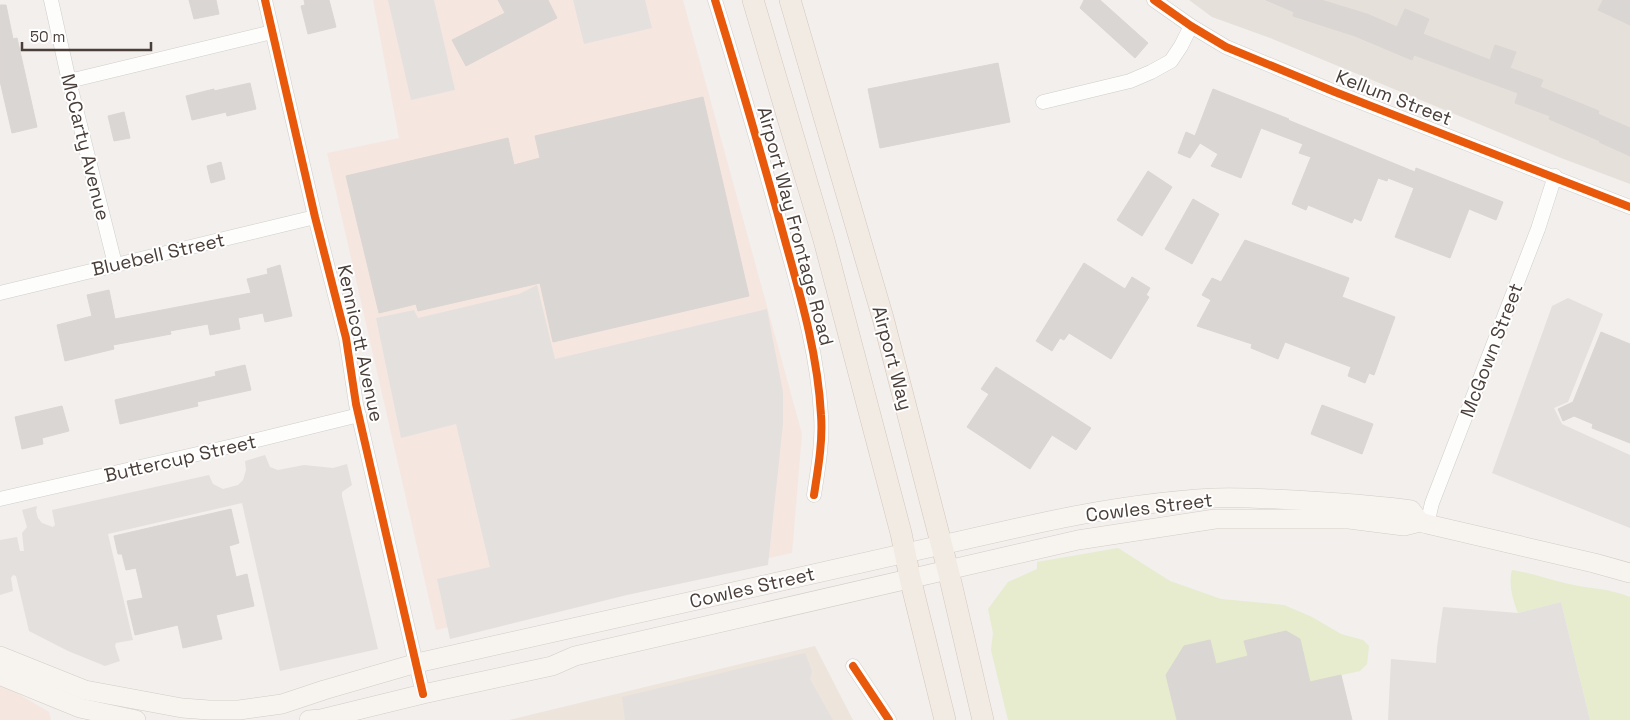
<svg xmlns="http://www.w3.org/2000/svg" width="1630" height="720" viewBox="0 0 1630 720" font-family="'Space Grotesk',sans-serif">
<rect width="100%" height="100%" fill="#f2efed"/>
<polygon fill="#e6e0da" points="1189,0 1630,0 1630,184 1561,158 1270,38 1212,17"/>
<g fill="#f5e7e0">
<polygon points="373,0 683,0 802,434 792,553 436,630 327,153 399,138"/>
<polygon points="0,683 49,712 51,720 0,720"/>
</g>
<polygon fill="#ede4dc" points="815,646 853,720 509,720"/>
<g fill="#e6eccd">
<polygon points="1118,548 1170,581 1221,599 1284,605 1312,617 1341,634 1363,640 1369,646 1367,664 1360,671 1310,682 1300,639 1244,641 1251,667 1239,658 1216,664 1210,641 1166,675 1177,720 1008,720 991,650 993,633 988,609 1008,582 1037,569 1037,562"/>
<path d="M1512 570C1532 573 1550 580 1569 584 1591 589 1608 588 1630 597V720H1590L1561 602 1518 613C1513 601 1508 583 1512 570Z"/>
</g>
<g fill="#e4e0de">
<polygon points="388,0 434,0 455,90 411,100"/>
<polygon points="573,0 645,0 652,28 584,44"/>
<polygon points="537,285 555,359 767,309 783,392 783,424 768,565 627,595 450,639 437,579 490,567 456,424 401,438 376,318 414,310 418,318 519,294"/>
<polygon points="1568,298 1603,314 1568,402 1554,408 1562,424 1630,455 1630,528 1492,473 1552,306"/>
<polygon points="265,455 270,467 278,470 304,465 333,468 347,464 352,485 342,492 342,496 378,649 280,671 242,503 108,534 133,640 116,643 115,646 120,661 105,666 68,651 29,631 16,576 13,575 11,578 13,591 0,595 0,540 17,537 20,551 24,551 22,533 27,527 22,510 37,506 36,511 38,518 42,523 53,527 55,525 52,510 209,475 213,484 223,489 238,485 243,480 246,470 245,461"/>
<polygon points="1561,602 1590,720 1388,720 1391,659 1436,663 1437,647 1443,607 1518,613"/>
<polygon points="805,653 812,671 810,679 833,720 625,720 622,697"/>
</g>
<g fill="#dad6d4" stroke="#dbd6d2">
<polygon points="189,0 216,0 219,14 194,19"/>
<polygon points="304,0 329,0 336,27 308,34 301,6 305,5"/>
<polygon points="498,0 548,0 557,18 466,66 452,40 505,13"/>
<polygon points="1084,0 1100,0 1148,43 1135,58 1080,8"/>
<polygon points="1266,0 1321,0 1367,14 1397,27 1405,9 1429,19 1423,34 1490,60 1495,45 1516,52 1510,68 1543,80 1540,87 1599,111 1598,114 1630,128 1630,156 1599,142 1600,141 1549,119 1550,116 1515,103 1518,93 1414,55 1412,60 1355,36 1293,16 1294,12"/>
<polygon points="1603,0 1630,0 1630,25 1598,10"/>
<polygon points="0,5 6,5 13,39 17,38 37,127 12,133 0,81"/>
<polygon points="998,63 1010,122 880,148 868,89"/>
<polygon points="250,83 256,109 227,116 226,112 192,120 186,96 214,89 214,91"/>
<polygon points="1213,89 1289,119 1288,120 1415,172 1416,168 1503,202 1496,220 1469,209 1450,258 1395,237 1414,188 1388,178 1387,181 1378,178 1361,221 1354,218 1352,223 1308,205 1306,210 1292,204 1311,157 1299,153 1303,144 1261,128 1241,178 1211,166 1218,154 1200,143 1190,158 1178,153 1186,132 1195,136"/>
<polygon points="703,97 749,296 553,342 540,283 418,311 416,304 379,313 346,176 508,138 514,165 540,158 535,136"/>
<polygon points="124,112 130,138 114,141 108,116"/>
<polygon points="221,162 225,179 211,183 207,166"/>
<polygon points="1148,171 1172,187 1142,236 1117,220"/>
<polygon points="1193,199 1219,214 1192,264 1165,249"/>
<polygon points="1245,240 1349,278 1342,297 1395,317 1374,375 1369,373 1365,383 1348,376 1351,367 1285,342 1278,359 1251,348 1252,344 1197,326 1211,300 1202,295 1212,278 1221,282"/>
<polygon points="1084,263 1125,289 1132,277 1150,288 1146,295 1149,297 1111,359 1069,333 1064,340 1060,338 1052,351 1036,341"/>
<polygon points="280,265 292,316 265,322 263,313 238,318 240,329 210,335 208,324 170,331 171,334 113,345 114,349 65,361 57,325 92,316 87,295 109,290 115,319 251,293 247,279 268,274 267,269"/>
<polygon points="1601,332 1630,344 1630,443 1592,428 1593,424 1574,416 1563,421 1558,409 1573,402"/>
<polygon points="245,365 251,390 197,402 198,406 120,424 115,400 216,376 215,372"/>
<polygon points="996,367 1091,428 1076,450 1052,435 1030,469 967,427 989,394 981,389"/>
<polygon points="1322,405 1373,424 1362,454 1311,434"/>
<polygon points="62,406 69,431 42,438 43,444 22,449 15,417"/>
<polygon points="231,509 239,543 229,546 236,577 247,574 254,606 216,615 222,639 183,648 178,625 135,635 127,601 143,598 136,568 126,570 122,554 118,554 114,536"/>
<polygon points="1286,631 1300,639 1310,682 1341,675 1352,720 1177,720 1166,675 1184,646 1210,640 1216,664 1248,656 1244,641"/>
</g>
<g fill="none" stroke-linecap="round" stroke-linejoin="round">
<g stroke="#d0cdca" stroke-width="15">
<g id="street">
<polyline points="51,0 69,81 115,264"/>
<polyline points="265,0 315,217 346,338 356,404 423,694"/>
<path d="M715 0C740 81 764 163 786 244 802 301 818 357 821 415 823 441 818 469 814 495"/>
<polyline points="1154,0 1191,26 1226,47 1335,92 1630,207"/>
<polyline points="69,81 272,32"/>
<polyline points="1043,102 1130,81 1151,72 1171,61 1181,46 1191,26"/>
<polyline points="0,293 315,217"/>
<polyline points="0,499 237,445 359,415"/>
<polyline points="1427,524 1432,503 1538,229 1555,176"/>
<polyline points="853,666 889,720"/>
</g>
</g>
<g stroke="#d3ccc5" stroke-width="20">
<g id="secondary">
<path d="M0 656 85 690 182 708 209 710H239L282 704 324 690 417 663 1035 524C1094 511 1154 501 1215 498 1246 497 1278 499 1310 501 1344 503 1377 505 1411 510L1420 522 1427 524 1594 563 1630 573"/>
<polyline points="0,673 4,677 80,708 136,720"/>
<polyline points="309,720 321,719 423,694 552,666 575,656 1078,540 1215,519 1349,519 1404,526 1420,522"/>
</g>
</g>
<g stroke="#d5c6ba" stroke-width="22">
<g id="primary">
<polyline points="753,0 824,240 901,533 910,578 945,720"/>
<polyline points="790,0 883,318 948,570 983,720"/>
</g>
</g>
<use href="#street" stroke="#fdfdfc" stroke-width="14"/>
<use href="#secondary" stroke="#f7f4f0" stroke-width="19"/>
<use href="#primary" stroke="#f2ebe4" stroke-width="21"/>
<g stroke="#fff" stroke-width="11">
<g id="cycleway">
<polyline points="265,0 315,217 346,338 356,404 423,694"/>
<path d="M715 0C740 81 764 163 786 244 802 301 818 357 821 415 823 441 818 469 814 495"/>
<polyline points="1154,0 1191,26 1226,47 1335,92 1630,207"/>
<polyline points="853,666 889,720"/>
</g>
</g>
<use href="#cycleway" stroke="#e8590c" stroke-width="8"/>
</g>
<g text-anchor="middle" stroke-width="4" stroke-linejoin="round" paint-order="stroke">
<g font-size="19" fill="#493e38" stroke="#fff">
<text transform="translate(1394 97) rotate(21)" y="7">Kellum Street</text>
<text transform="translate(86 147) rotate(76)" y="7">McCarty Avenue</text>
<text transform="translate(796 226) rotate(75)" y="7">Airport Way Frontage Road</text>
<text transform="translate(158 254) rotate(-13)" y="7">Bluebell Street</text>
<text transform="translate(361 343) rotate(78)" y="7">Kennicott Avenue</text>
<text transform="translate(1491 350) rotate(-69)" y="7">McGown Street</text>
<text transform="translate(893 358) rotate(75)" y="7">Airport Way</text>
<text transform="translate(180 458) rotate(-13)" y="7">Buttercup Street</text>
<text transform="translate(1149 507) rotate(-7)" y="7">Cowles Street</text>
<text transform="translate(752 587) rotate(-13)" y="7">Cowles Street</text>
</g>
</g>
<path d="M22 42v8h129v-8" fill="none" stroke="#493e38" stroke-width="2.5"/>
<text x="30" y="42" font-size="15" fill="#493e38" stroke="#ffffff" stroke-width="4" paint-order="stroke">50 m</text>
</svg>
